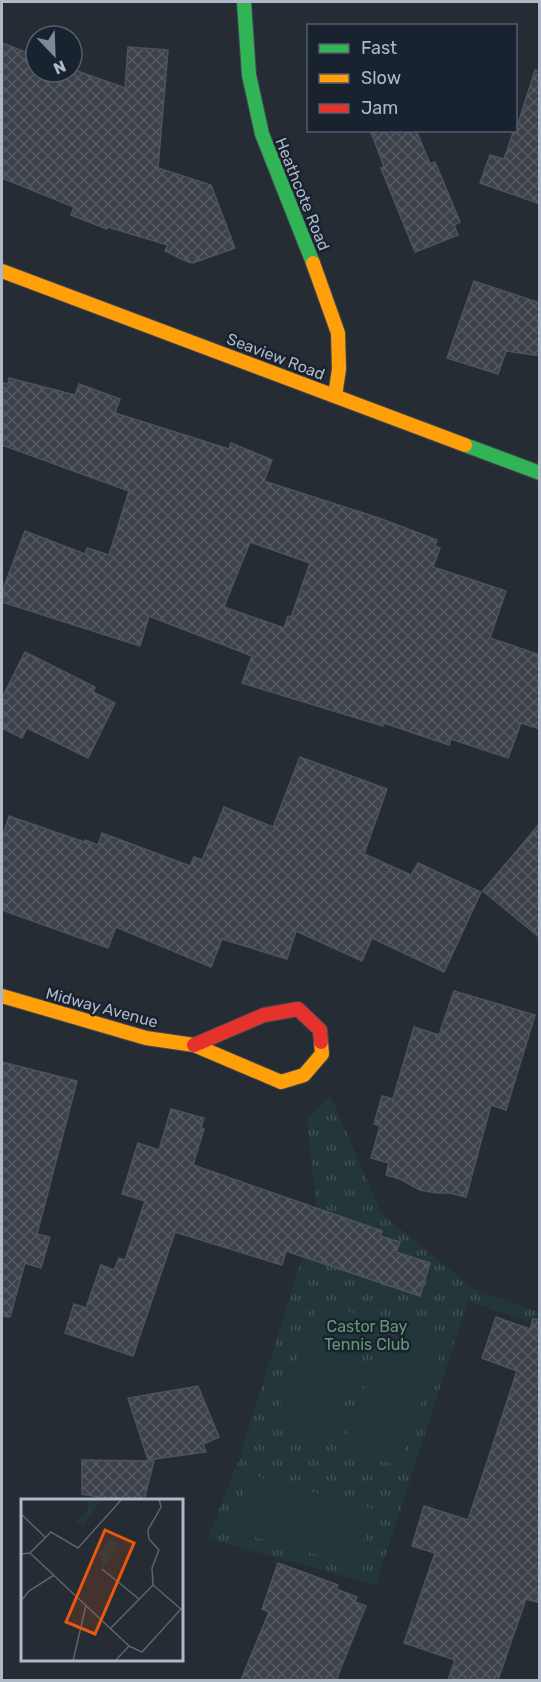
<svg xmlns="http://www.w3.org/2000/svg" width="541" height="1682" viewBox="0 0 541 1682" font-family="Rubik,sans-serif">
<defs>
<pattern id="park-tufts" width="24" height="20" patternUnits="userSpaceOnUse" patternTransform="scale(1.5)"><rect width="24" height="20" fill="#23373a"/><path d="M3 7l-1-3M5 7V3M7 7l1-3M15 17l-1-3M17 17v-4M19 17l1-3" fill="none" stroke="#405255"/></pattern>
<pattern id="building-cross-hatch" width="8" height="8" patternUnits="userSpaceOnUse" patternTransform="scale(1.5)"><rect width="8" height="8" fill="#3d424a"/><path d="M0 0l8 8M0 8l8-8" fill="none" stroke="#565b63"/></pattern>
</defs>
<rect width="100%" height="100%" fill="#262c34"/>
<polygon fill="url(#park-tufts)" points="330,1095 382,1214 473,1289 539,1312 539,1325 468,1301 376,1585 208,1539 239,1459 317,1211 307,1120"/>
<g fill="#23373a">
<polygon points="319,1301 375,1321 330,1443 274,1422"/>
<polygon points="388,1324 443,1345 398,1466 342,1446"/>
<polygon points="249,1474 373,1509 356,1566 233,1531"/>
</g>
<g fill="url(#building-cross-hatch)" stroke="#4d535c" stroke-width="1.5" fill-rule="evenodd">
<polygon points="2,43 36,56 36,72 72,72 72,69 125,88 128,47 168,50 158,168 211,185 235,248 193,263 188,262 165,251 168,245 108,227 107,229 71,215 74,207 2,178"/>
<polygon points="535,70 540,71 540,204 480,183 490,155 504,159 514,130 516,130"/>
<polygon points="370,130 416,130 430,164 435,162 460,222 454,225 458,235 415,252 381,168 384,166"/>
<polygon points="474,281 540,303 540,356 506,351 498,374 447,358"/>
<path d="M9 378 75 395 79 384 120 399 115 413 229 449 231 443 272 460 264 481 379 518 437 540 435 546 440 548 433 567 506 591 490 638 540 655V729L521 723 508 758 451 739 449 745 384 723 383 726 242 683 252 656 149 616 140 646 2 602V592L25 531 85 554 87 548 109 555 129 491 2 445V383L8 384ZM250 542 310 563 291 617 288 616 284 628 224 607Z"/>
<polygon points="25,652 95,687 93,692 115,703 88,758 27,728 22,738 2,728 2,698"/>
<polygon points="300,757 387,789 364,854 411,875 418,863 481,892 444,972 372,938 362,961 296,931 287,959 222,939 211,967 116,927 108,948 2,910 2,838 9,816 84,842 85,840 98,845 102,833 190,866 194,857 202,860 224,807 273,827"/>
<polygon points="540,823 540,938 483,891"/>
<polygon points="454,991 535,1015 506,1110 491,1105 466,1197 450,1193 437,1193 420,1190 400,1179 386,1175 389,1163 371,1158 380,1126 374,1124 382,1096 393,1099 414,1027 439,1035"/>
<polygon points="2,1062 77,1081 37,1234 50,1237 41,1268 25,1263 10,1317 2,1316"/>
<polygon points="171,1109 204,1118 201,1128 204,1129 193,1165 382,1231 380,1236 400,1242 396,1252 430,1263 420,1296 286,1251 282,1265 175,1232 133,1356 65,1333 74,1304 86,1308 101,1265 114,1270 119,1258 125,1260 145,1201 122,1194 138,1143 159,1150"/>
<polygon points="496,1317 530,1329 533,1319 540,1320 540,1603 526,1599 498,1680 448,1680 455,1660 404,1643 435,1553 412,1546 424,1506 468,1520 517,1371 482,1358"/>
<polygon points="198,1386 219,1437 203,1444 206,1452 148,1460 128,1398"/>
<polygon points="82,1460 154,1461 144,1500 98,1500 99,1497 82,1494"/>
<polygon points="278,1563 338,1585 336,1589 357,1597 355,1602 366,1606 336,1680 241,1680 269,1612 262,1609"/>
</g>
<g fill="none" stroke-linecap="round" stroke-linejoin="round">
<g stroke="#44484f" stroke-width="16">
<g id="fast">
<polyline points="244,2 249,75 262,134 313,263"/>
<polyline points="465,445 540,473"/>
</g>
</g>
<g stroke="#44484f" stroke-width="16">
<g id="slow">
<polyline points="313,263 338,333 339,369 335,396"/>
<polyline points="2,271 465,445"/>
<polyline points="2,996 146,1038 194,1045 281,1082 304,1075 322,1054 321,1042"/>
</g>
</g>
<g stroke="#44484f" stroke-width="16">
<polyline id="jam" points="194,1045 264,1015 298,1009 320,1030 321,1042"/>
</g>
<use href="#fast" stroke="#30b455" stroke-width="14"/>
<use href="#slow" stroke="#ff9f0a" stroke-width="14"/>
<use href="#jam" stroke="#e5322d" stroke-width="14"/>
</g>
<g text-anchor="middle" stroke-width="5" stroke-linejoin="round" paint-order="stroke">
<g font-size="16" fill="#aeb8c7" stroke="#19222f">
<text transform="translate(303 194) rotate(68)" y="6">Heathcote Road</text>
<text transform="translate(276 356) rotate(21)" y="6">Seaview Road</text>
<text transform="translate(102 1007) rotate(15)" y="6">Midway Avenue</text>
</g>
<g font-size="16" fill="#64996f" stroke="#19222f">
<text x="367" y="1332">Castor Bay<tspan x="367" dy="18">Tennis Club</tspan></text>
</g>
</g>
<g transform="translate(21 1499)">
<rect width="162" height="162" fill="#262c34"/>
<path d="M67 0H81L62 28 55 22 67 10Z" fill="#23373a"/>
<path d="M90 40 99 47 82 68 78 54 67 44 79 53Z" fill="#23373a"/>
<path fill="none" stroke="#5c646f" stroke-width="1.5" d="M0 15 24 38M9 54 108 147 94 162M0 55 9 54 30 33 57 49 101 0M81 70 118 100M132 86 131 69 138 51 128 40 127 31 140 8 138 0M132 86 161 111M0 102 8 92 33 76M90 129 132 86M108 147 121 153 160 110M52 162 65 106"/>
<path fill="#e8590c" fill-opacity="0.15" stroke="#e8590c" stroke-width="3" d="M84 31 113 44 74 135 45 123Z"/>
<rect width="162" height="162" fill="none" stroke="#aeb8c7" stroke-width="3"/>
</g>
<rect width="541" height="1682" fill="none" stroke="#aeb8c7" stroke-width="6"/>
<rect x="307" y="24" width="210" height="108" fill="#19222f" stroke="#555e6c" stroke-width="1.5"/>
<rect x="319" y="44" width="30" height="9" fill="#30b455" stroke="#555e6c" stroke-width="1.5"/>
<text x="361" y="54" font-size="18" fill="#aeb8c7">Fast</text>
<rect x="319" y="74" width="30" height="9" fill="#ff9f0a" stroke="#555e6c" stroke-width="1.5"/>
<text x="361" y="84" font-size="18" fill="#aeb8c7">Slow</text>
<rect x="319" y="104" width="30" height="9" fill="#e5322d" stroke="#555e6c" stroke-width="1.5"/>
<text x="361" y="114" font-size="18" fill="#aeb8c7">Jam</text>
<g transform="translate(54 54) rotate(157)"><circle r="28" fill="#19222f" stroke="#555e6c" stroke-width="1.5"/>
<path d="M0-4.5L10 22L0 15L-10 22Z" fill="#7e8794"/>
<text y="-9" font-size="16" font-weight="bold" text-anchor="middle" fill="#aeb8c7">N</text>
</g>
</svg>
